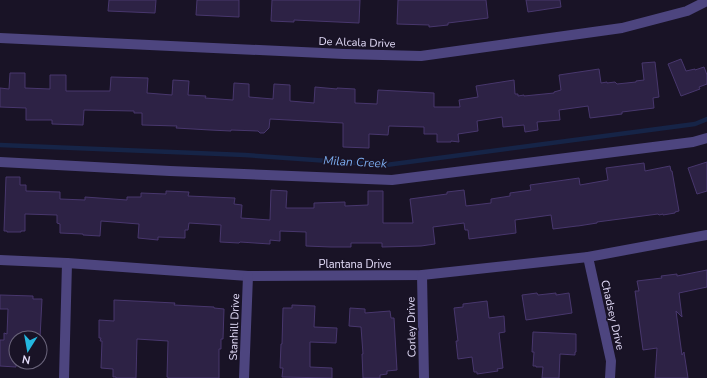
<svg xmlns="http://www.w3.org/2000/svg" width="707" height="378" viewBox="0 0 707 378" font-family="'Nunito Sans',sans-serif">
<rect width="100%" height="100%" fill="#191326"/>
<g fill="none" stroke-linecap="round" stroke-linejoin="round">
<polyline stroke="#162447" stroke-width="4.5" points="0,145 245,155 386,165 695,124 707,119"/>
</g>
<g fill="#2d2245" stroke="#48376d">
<polygon points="109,0 156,0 155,13 108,11"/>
<polygon points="197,0 239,0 239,17 196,15"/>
<polygon points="272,0 360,0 359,23 294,20 294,22 271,21"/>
<polygon points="398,0 486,0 488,18 448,23 448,25 429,27 429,25 397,24"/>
<polygon points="526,0 560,0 561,7 528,12"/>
<polygon points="681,59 686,71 695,69 695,70 704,67 707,75 707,84 699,87 700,89 681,96 668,64"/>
<polygon points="655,62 659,97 653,98 654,108 622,112 622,114 590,118 588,106 559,110 560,120 537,122 538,130 525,132 524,125 503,127 502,117 477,121 478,131 458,134 459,142 451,141 451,142 437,142 437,134 424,134 424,127 389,126 388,135 369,134 369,148 343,147 343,123 270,119 269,128 264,133 260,133 258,131 231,130 231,131 210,130 176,128 177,126 142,125 142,113 134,113 134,111 84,110 83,125 52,124 52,120 26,120 26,108 0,107 0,88 9,89 10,73 25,73 25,88 50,89 50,75 66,75 66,91 110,91 111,77 148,78 147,93 172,95 173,80 189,81 188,95 206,96 205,98 233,100 234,83 249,84 249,97 273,99 274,84 290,85 290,101 314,103 315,87 337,89 337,88 355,89 355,103 377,104 378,90 434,93 434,107 460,107 459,100 478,97 476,86 514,80 515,94 518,94 518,96 524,95 524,96 554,93 554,92 561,90 559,75 599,69 601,83 607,82 607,83 615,82 617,84 636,82 636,81 644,80 642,63"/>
<polygon points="707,162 707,191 697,194 688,168"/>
<polygon points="644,163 645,171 670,166 671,171 672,171 679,211 675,212 675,213 663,215 663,214 659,215 658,214 597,222 597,223 578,226 577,226 553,229 551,215 515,220 516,233 469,239 468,230 465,230 464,223 433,227 435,244 421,246 382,247 382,243 351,243 351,247 331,247 306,246 306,232 280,231 280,241 270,240 270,244 240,242 239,243 220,242 221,225 189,223 188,230 185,230 185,238 158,237 158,240 138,238 139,224 101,221 100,236 83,235 83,234 60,233 60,224 57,223 57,215 25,214 25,231 21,231 21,232 7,232 7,231 4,231 6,177 20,177 20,185 26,185 26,191 60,192 60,199 85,200 85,197 127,200 127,197 141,197 141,193 166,194 166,191 189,192 188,196 235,198 234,204 242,205 241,218 270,220 271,190 287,191 286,208 314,208 314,203 345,202 345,206 368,205 368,191 383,191 383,223 413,223 410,199 447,194 447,192 464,190 466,206 491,203 491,199 510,196 510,193 531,190 530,185 579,178 580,185 608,180 606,168"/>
<polygon points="707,270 707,287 679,293 682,317 676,311 682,355 684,352 688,378 655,378 657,348 643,350 635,291 639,291 637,281 662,278 661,276 677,274 677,276"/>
<polygon points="537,293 538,295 556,293 556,295 569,293 572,313 526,320 522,295"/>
<polygon points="0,295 33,296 33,299 42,299 40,338 16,338 16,367 0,366 0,340 4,340 4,333 7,334 8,309 0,309"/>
<polygon points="114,300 175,303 174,305 214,307 214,308 224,309 223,339 221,339 221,349 219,349 219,378 168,378 168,377 167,377 168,341 137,339 136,378 116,378 116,377 113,377 113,369 101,368 102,341 100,341 101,338 99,338 99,320 114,321"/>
<polygon points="487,301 489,318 504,316 505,332 499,333 503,368 497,369 498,371 477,374 477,372 474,372 472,357 458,359 456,341 458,341 454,308 463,307 463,304"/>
<polygon points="292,305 315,306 314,327 337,328 336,343 310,342 310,367 332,368 332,378 282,377 283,368 280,368 281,344 282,344 283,308 292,308"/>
<polygon points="350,308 365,309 365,313 390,311 391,318 394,318 397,370 387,371 387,374 380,375 380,378 363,378 362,354 363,354 361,327 349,326"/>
<polygon points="533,332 576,334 576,352 575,352 575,355 560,354 559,378 542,378 543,367 536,367 536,366 533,366 534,352 532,352"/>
</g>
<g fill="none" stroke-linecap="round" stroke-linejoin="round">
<g stroke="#4d457f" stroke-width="10">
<polyline points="0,38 344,54 421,56 622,28 687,11 707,1"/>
<polyline points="0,162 170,171 392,180 693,142 707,138"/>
<polyline points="588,257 611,361 610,378"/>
<polyline points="0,260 67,263 248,276 422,275 588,257 707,235"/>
<polyline points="422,275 424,378"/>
<polyline points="64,378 67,263"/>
<polyline points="244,378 248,276"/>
</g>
</g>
<g text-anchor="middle" stroke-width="3.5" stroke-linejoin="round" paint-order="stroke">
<g font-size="11" fill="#e4ddfa" stroke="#191326">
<text transform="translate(357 42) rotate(2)" y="4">De Alcala Drive</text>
<text x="355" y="268">Plantana Drive</text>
<text transform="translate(613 315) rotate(77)" y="4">Chadsey Drive</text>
<text transform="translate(234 327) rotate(-88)" y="4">Stanhill Drive</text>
<text transform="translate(411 327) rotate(-91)" y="4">Corley Drive</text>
</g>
<g font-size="12" font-style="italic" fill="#7aaaec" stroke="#191326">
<text transform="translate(355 162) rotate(3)" y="4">Milan Creek</text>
</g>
</g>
<g transform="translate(28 350) rotate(191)"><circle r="19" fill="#191326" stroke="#6a647b"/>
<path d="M0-3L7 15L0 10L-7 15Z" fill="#24b8e0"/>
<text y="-6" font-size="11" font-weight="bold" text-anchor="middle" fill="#e4ddfa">N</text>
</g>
</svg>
